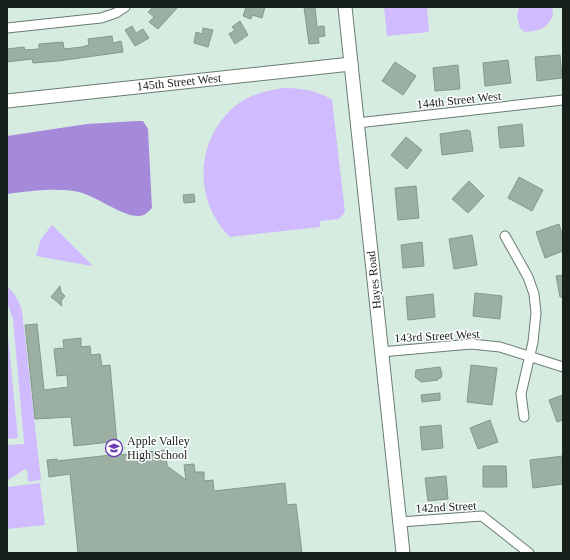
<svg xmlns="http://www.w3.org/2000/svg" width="570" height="560" viewBox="0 0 570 560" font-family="'Times New Roman',serif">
<rect width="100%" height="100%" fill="#d7ece0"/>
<g fill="#d0bbfe">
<polygon points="384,7 427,7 429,32 387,36"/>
<path d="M519 7H552L553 15C547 29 539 31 525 32L520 28 517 16Z"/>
<path d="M282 88C300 88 317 90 332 100L345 212 339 219 320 221V227L230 237C191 199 196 135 239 103 252 94 267 91 282 88Z"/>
<polygon points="52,225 92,265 92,266 36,256 41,239"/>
<path d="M7 286C15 293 19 301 22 311L41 480 28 482 27 470 25 469 7 481V445L24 444V442L13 319 7 302Z"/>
<polygon points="7,326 18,438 7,439"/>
<polygon points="40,483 45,525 7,529 7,487"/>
</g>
<path fill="#a58adb" d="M137 121H143L148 129 152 208C148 212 145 216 139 216 123 217 96 196 79 192 57 187 29 191 7 194V136L87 124Z"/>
<g fill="#9bafa3" stroke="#84988c">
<polygon points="153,7 178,7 158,29 149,22 154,17 148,12"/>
<polygon points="246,7 265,7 262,18 252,15 251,19 243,16"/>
<polygon points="304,7 315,7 317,27 324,26 325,36 318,37 319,43 309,44"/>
<polygon points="240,21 248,35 235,44 229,34 235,30 232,27"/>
<polygon points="132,26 136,33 143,29 149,38 135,46 125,30"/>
<polygon points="203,28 213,30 208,47 194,43 196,32 202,34"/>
<polygon points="112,36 113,43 121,41 123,52 58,61 33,63 32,59 7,62 7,49 24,47 25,50 39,49 39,44 63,42 64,49 82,47 89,45 88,39"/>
<polygon points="560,55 562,78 537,81 535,57"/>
<polygon points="508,60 511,83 485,86 483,63"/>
<polygon points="395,62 416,76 403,95 382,81"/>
<polygon points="458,65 460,89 435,91 433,68"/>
<polygon points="522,124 524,146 500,148 498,127"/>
<polygon points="467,130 470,131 473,151 442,155 440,134"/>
<polygon points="406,137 422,150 407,169 391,155"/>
<polygon points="519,177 543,190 532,211 508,198"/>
<polygon points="469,181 484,196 468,213 452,199"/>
<polygon points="416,186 419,218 398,220 395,188"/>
<polygon points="194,194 195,202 184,203 183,195"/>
<polygon points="559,224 563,237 563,251 545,258 536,232"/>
<polygon points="472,235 477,265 454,269 449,239"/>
<polygon points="422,242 424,266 403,268 401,245"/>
<polygon points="563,275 563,297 560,297 556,276"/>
<polygon points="60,286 61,292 65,296 61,301 62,306 51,297"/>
<polygon points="475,293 502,296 500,319 473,316"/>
<polygon points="433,294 435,317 408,320 406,297"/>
<polygon points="37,324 44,390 68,387 67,375 57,376 54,349 64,348 63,340 81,338 81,347 90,346 91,355 100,354 102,366 110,365 118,455 166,450 167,466 186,480 184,465 194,464 195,472 204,472 204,481 213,480 214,491 285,483 287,505 296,504 302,553 78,553 70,474 49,477 47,460 57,459 57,461 111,455 110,442 74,446 71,417 35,419 25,325"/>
<polygon points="471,365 497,368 492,405 467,402"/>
<polygon points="440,367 442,374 441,378 438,378 438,380 421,382 415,377 416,370"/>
<polygon points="440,393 440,400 422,402 421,395"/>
<polygon points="563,395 563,420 557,422 549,400"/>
<polygon points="490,420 498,442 478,449 470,428"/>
<polygon points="441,425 443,448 422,450 420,427"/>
<polygon points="563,456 563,484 533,488 530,460"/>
<polygon points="483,466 506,466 507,487 483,487"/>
<polygon points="446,476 448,499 428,501 425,478"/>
</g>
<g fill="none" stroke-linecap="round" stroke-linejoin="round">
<g stroke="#6a7c71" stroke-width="11">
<g id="street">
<polyline points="7,28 101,18 116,13 125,7"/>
<polyline points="357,123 563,100"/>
<polyline points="505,236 528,277 534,294 536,313 533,342 521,394 524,417"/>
<polyline points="381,352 471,344 500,347 563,367"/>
<polyline points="400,522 482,516 529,553"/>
</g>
</g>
<g stroke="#6a7c71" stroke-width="15">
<g id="secondary">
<polyline points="345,7 403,553"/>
<polyline points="7,101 351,64"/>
</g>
</g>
<use href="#street" stroke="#fff" stroke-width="9"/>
<use href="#secondary" stroke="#fff" stroke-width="13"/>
</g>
<defs>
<g id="school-ring" transform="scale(0.9)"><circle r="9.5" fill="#fff" stroke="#6d3cb3" stroke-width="1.5"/><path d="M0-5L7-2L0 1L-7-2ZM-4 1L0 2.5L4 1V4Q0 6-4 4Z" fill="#6d3cb3"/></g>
</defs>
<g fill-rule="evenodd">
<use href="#school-ring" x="114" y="448"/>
</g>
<g text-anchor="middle" stroke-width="3" stroke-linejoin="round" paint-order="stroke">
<g font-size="12" fill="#171f1b" stroke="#fff">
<text transform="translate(179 82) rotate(-6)" y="4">145th Street West</text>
<text transform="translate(459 100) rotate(-6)" y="4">144th Street West</text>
<text transform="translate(374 280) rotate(-96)" y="4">Hayes Road</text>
<text transform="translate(437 336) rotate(-3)" y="4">143rd Street West</text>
<text transform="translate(446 507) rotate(-3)" y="4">142nd Street</text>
</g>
<g font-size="12" fill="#171f1b" stroke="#fff" text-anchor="start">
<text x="127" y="445">Apple Valley<tspan x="127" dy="14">High School</tspan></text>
</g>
</g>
<rect width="570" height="560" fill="none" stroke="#171f1b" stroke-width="16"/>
</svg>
